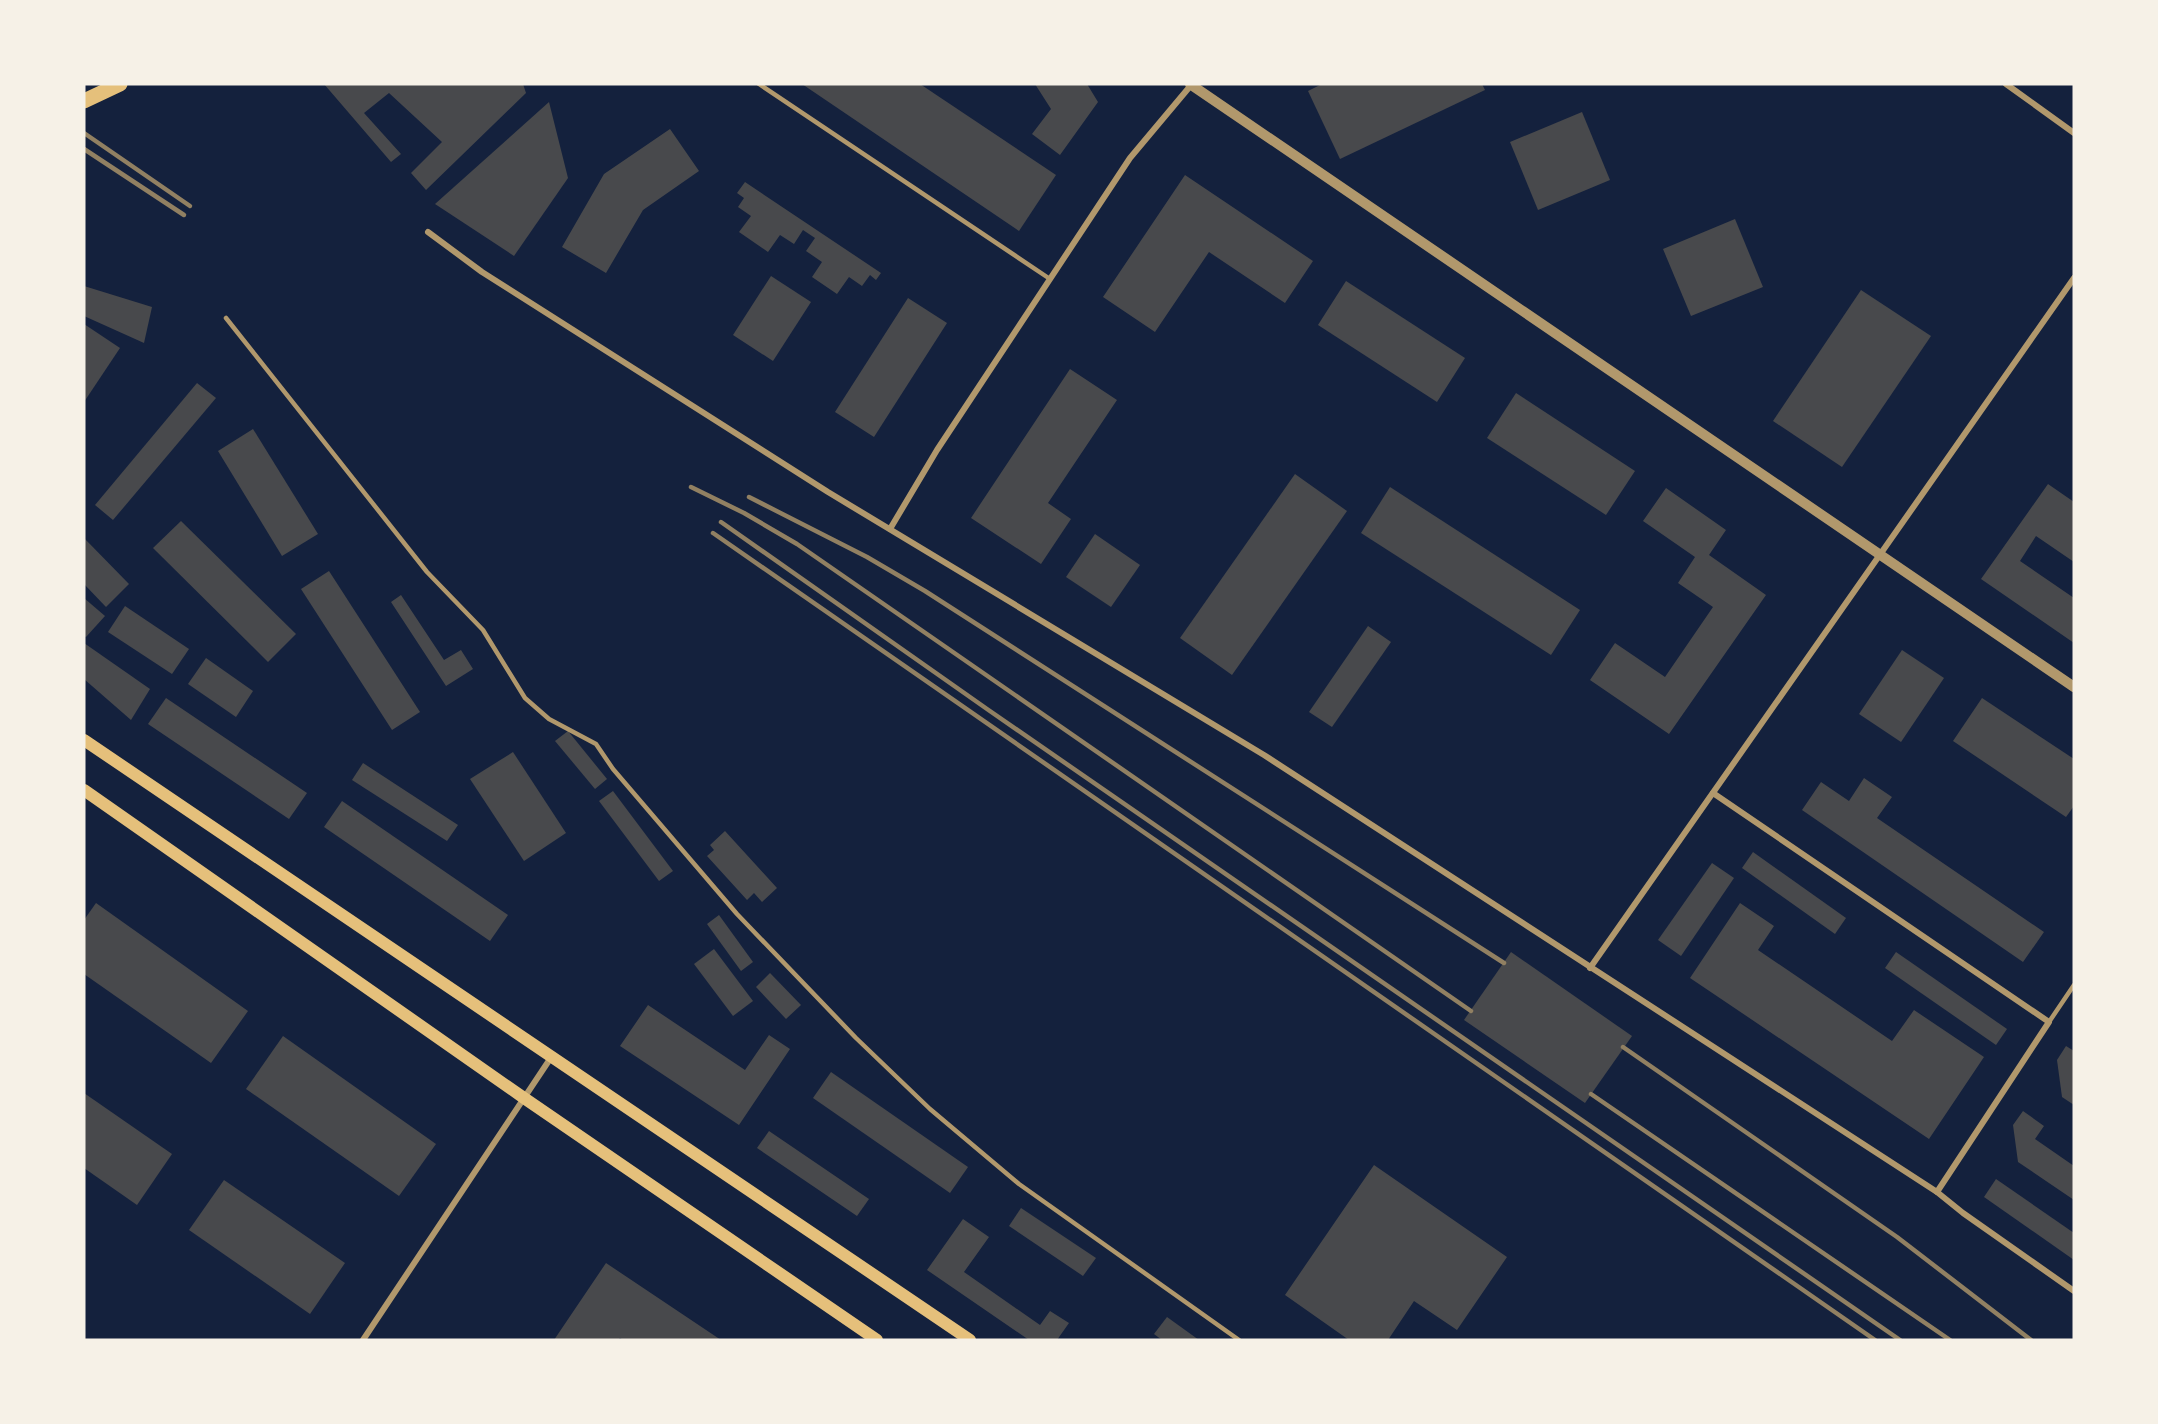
<svg xmlns="http://www.w3.org/2000/svg" width="2158" height="1424" viewBox="0 0 2158 1424" font-family="'Exo 2',sans-serif">
<rect width="100%" height="100%" fill="#14213d"/>
<g fill="#48494c">
<polygon points="324,84 523,84 526,93 426,190 411,173 442,142 389,93 364,113 401,154 391,162"/>
<polygon points="802,84 920,84 1056,175 1019,231"/>
<polygon points="1035,84 1087,84 1098,102 1060,155 1032,134 1051,109"/>
<polygon points="1322,84 1482,84 1485,90 1340,159 1308,91"/>
<polygon points="549,102 568,178 514,256 435,204"/>
<polygon points="1582,112 1610,180 1538,210 1510,142"/>
<polygon points="670,129 699,171 643,210 606,273 562,247 604,174"/>
<polygon points="1185,175 1313,261 1285,303 1209,252 1155,332 1103,297"/>
<polygon points="745,182 881,273 876,280 870,275 862,286 849,277 837,294 812,277 822,262 806,251 815,238 803,230 794,244 780,235 768,252 739,232 751,216 738,207 744,198 737,193"/>
<polygon points="1735,219 1763,287 1691,316 1663,249"/>
<polygon points="771,276 811,302 773,361 733,335"/>
<polygon points="1346,281 1465,358 1437,402 1318,325"/>
<polygon points="84,286 152,307 144,343 84,316"/>
<polygon points="1861,290 1931,336 1842,467 1773,421"/>
<polygon points="908,298 947,323 874,437 835,412"/>
<polygon points="84,324 120,348 84,402"/>
<polygon points="1070,369 1117,400 1048,503 1071,519 1041,564 971,518"/>
<polygon points="197,383 216,398 113,520 95,505"/>
<polygon points="1516,393 1635,471 1606,515 1487,438"/>
<polygon points="253,429 318,534 282,556 218,451"/>
<polygon points="1295,474 1347,511 1232,675 1180,638"/>
<polygon points="2048,484 2074,502 2074,562 2036,536 2020,561 2074,598 2074,643 1981,579"/>
<polygon points="1390,487 1580,610 1551,655 1361,533"/>
<polygon points="1666,488 1726,530 1709,555 1766,595 1669,734 1590,680 1615,643 1665,677 1713,607 1678,583 1695,557 1643,521"/>
<polygon points="181,521 296,634 268,662 153,548"/>
<polygon points="1095,534 1140,565 1111,607 1066,577"/>
<polygon points="84,538 129,584 106,607 84,584"/>
<polygon points="329,571 420,712 392,730 301,589"/>
<polygon points="401,595 444,660 461,650 473,669 446,686 391,602"/>
<polygon points="84,598 105,616 86,637 84,636"/>
<polygon points="125,606 189,649 172,674 108,632"/>
<polygon points="1368,626 1391,642 1332,727 1309,712"/>
<polygon points="84,643 150,689 131,720 84,679"/>
<polygon points="1902,650 1944,678 1901,742 1859,714"/>
<polygon points="206,658 253,691 236,717 188,684"/>
<polygon points="166,698 307,793 289,819 148,724"/>
<polygon points="1982,698 2074,759 2074,806 2066,817 1953,741"/>
<polygon points="568,731 607,779 595,789 555,741"/>
<polygon points="513,752 566,833 524,861 470,779"/>
<polygon points="363,763 458,825 447,841 352,780"/>
<polygon points="1864,778 1892,797 1877,818 2044,932 2023,962 1802,810 1821,782 1849,801"/>
<polygon points="613,791 673,871 659,881 599,801"/>
<polygon points="342,801 508,915 490,941 324,827"/>
<polygon points="725,831 777,888 762,902 754,893 747,900 707,856 714,850 710,845"/>
<polygon points="1753,852 1846,918 1835,934 1742,868"/>
<polygon points="1712,863 1734,878 1681,956 1658,940"/>
<polygon points="96,903 248,1011 211,1063 84,974 84,920"/>
<polygon points="1740,903 1774,926 1758,950 1892,1041 1914,1010 1984,1057 1929,1139 1690,978"/>
<polygon points="719,915 753,962 741,971 707,924"/>
<polygon points="714,949 753,1001 733,1016 694,964"/>
<polygon points="1511,952 1632,1036 1585,1103 1464,1020"/>
<polygon points="1896,952 2007,1029 1996,1045 1885,968"/>
<polygon points="770,973 801,1005 786,1019 756,987"/>
<polygon points="648,1005 745,1070 769,1035 790,1049 739,1125 620,1046"/>
<polygon points="283,1036 436,1144 399,1196 246,1089"/>
<polygon points="2066,1046 2074,1051 2074,1105 2062,1097 2057,1060"/>
<polygon points="831,1072 968,1167 950,1193 813,1098"/>
<polygon points="84,1093 172,1154 137,1205 84,1168"/>
<polygon points="2023,1111 2044,1126 2035,1139 2074,1166 2074,1200 2018,1162 2013,1125"/>
<polygon points="769,1131 869,1199 857,1216 757,1148"/>
<polygon points="1374,1165 1507,1257 1457,1330 1414,1301 1388,1340 1349,1340 1285,1295"/>
<polygon points="1996,1179 2074,1233 2074,1260 1984,1197"/>
<polygon points="224,1180 345,1263 310,1314 189,1230"/>
<polygon points="1021,1208 1096,1258 1083,1276 1009,1226"/>
<polygon points="963,1219 989,1237 964,1272 1040,1325 1050,1311 1069,1323 1057,1340 1029,1340 927,1270"/>
<polygon points="606,1263 721,1340 623,1340 620,1338 618,1340 554,1340"/>
<polygon points="1167,1317 1199,1340 1162,1340 1154,1334"/>
</g>
<g fill="none" stroke-linecap="round" stroke-linejoin="round">
<g stroke="#b1986c" stroke-width="4.5">
<polyline points="759,84 1050,279"/>
<polyline points="226,318 427,572 483,630 525,698 549,719 596,744 613,769 737,914 856,1038 930,1109 1019,1184 1239,1340"/>
<polyline points="2049,1022 2074,985"/>
</g>
<g stroke="#b1986c" stroke-width="6">
<polyline points="2006,84 2074,133"/>
<polyline points="428,232 482,272 828,492 1264,755 1937,1192 1963,1213 2074,1291"/>
<polyline points="890,529 937,450 1130,158 1192,84"/>
<polyline points="1713,793 2049,1022 1937,1192"/>
<polyline points="1590,968 2074,278"/>
<polyline points="363,1340 552,1056"/>
</g>
<polyline stroke="#b1986c" stroke-width="10" points="1190,84 2074,687"/>
<g stroke="#e5c07b" stroke-width="12">
<polyline points="84,740 970,1340"/>
<polyline points="84,790 524,1098 877,1340"/>
</g>
<polyline stroke="#e5c07b" stroke-width="15" points="84,101 120,84"/>
<g stroke="#918062" stroke-width="4.5">
<polyline points="84,133 190,206"/>
<polyline points="84,149 184,215"/>
<polyline points="691,487 744,513 797,544 1471,1011"/>
<polyline points="749,497 867,557 925,591 1504,963"/>
<polyline points="721,522 987,709 1900,1340"/>
<polyline points="713,533 1875,1340"/>
<polyline points="1623,1047 1897,1237 2031,1340"/>
<polyline points="1591,1094 1950,1340"/>
</g>
</g>
<rect width="2158" height="1424" fill="none" stroke="#f6f1e7" stroke-width="171"/>
</svg>
